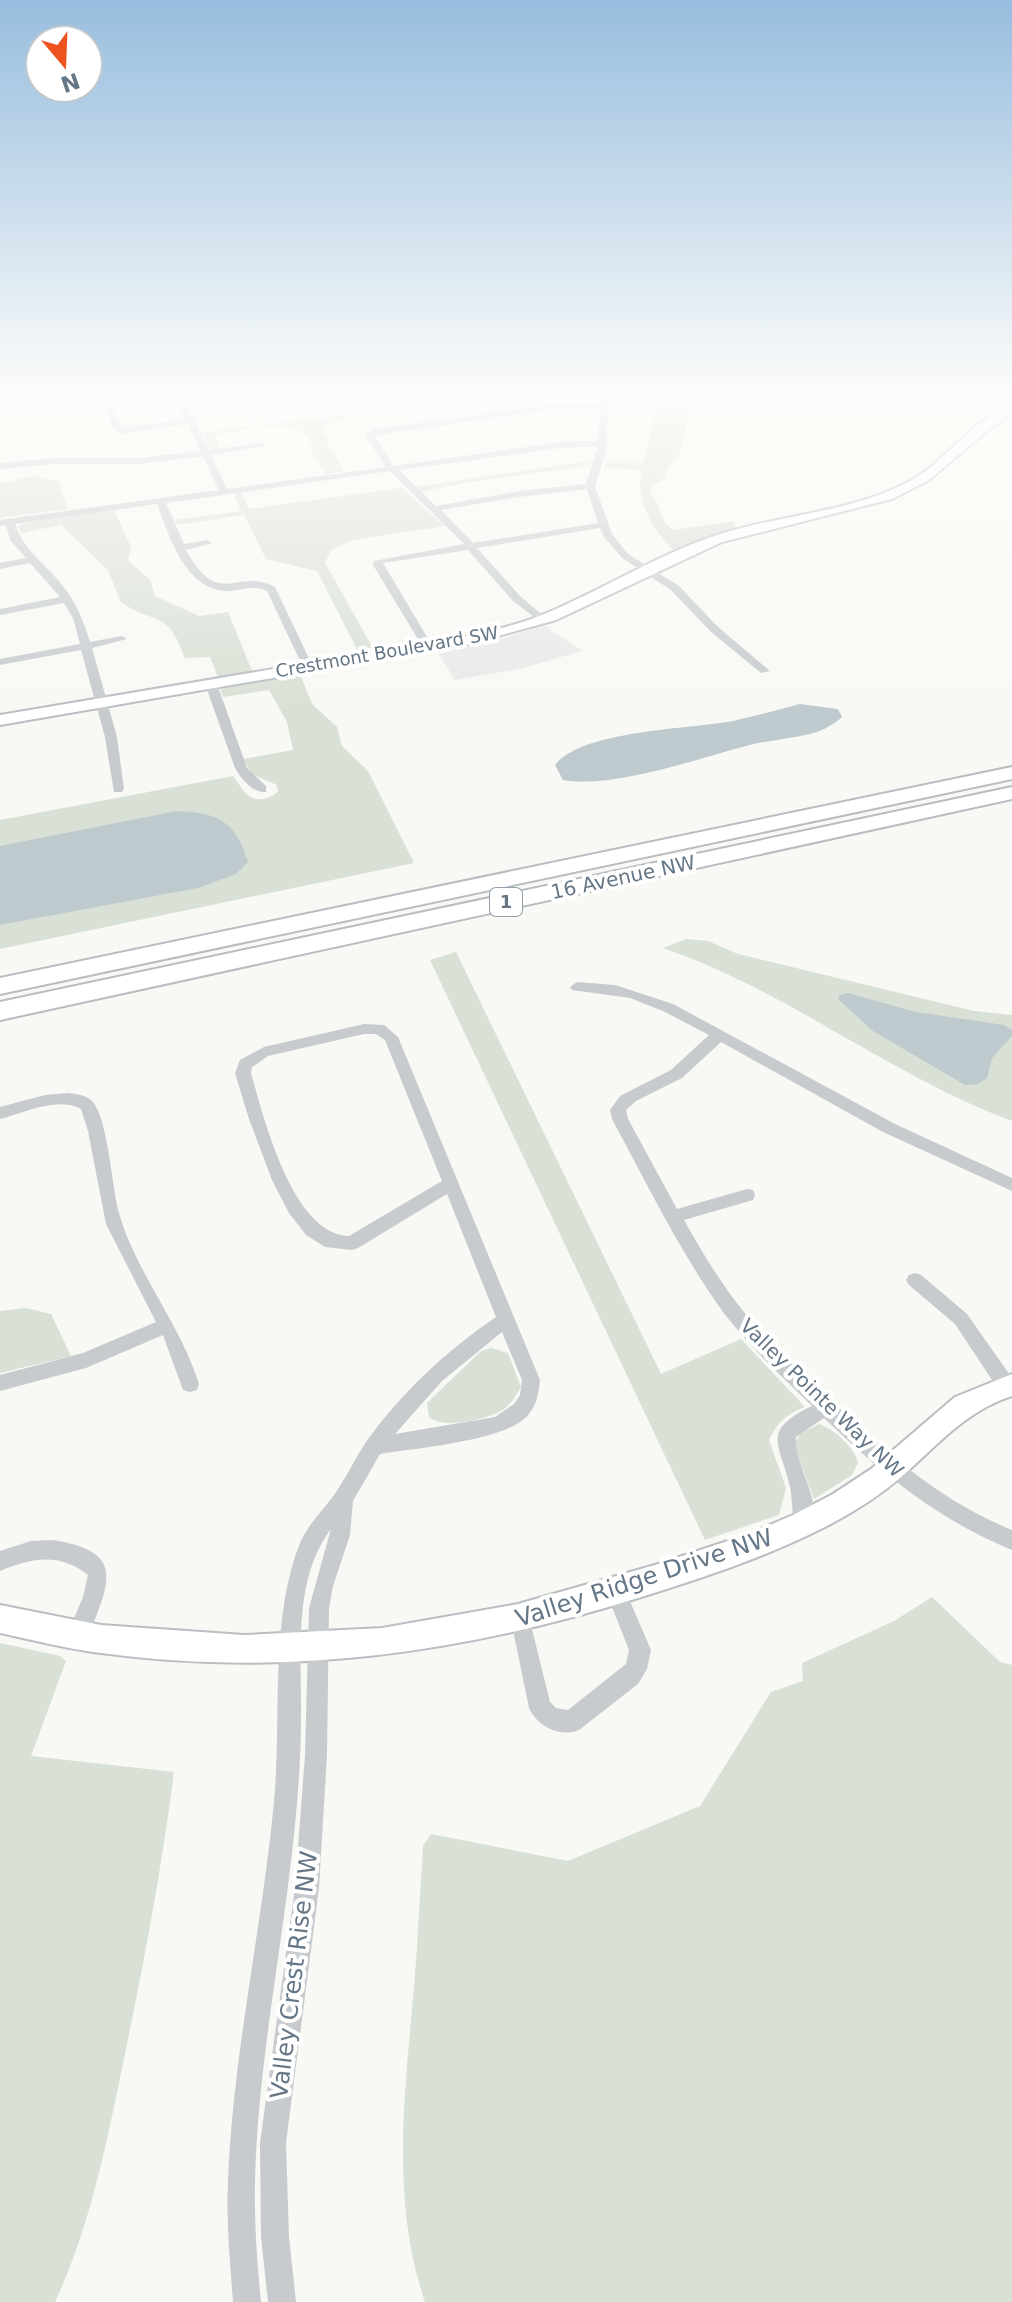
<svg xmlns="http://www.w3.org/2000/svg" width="1012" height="2302" viewBox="0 0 1012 2302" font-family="'DejaVu Sans',sans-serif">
<rect width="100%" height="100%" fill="#f8f8f4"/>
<polygon fill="#e8e9e8" points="544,625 582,651 519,669 455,680 437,651 502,639"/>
<g fill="#d9e0d5">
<path d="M674 389H692L685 437 679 454 663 476 666 479 652 486 649 492C661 501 658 520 673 530L733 521 737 529 674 551C653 528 634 502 642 470L604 467 605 463H643L655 413 612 409 613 405 656 407Z"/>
<path d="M362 413 364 415 345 418 324 428 323 432 328 437 327 443 344 471 326 474 310 450 312 444C296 412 242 431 214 435L219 445 217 450 209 448 202 432Z"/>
<polygon points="591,461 588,466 464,483 420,492 414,487"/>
<polygon points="32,476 59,481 67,509 0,518 0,484"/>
<polygon points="401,488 445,526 353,540 331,550 325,563 374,650 359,653 317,571 266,559 244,515 177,525 175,520 241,511 234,494 241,492 249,509"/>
<path d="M114 510 131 547 128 560 150 580 155 596 199 616 228 612 252 671 218 677 210 657 185 658C167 608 158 627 121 602L108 570 61 525 21 533 18 527 24 523Z"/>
<path d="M300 674 312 704 337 727 342 746 368 771 414 863 0 949V820L233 776C246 794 253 809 278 792L277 785 252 774 243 759 293 750 287 722 269 690 223 697 221 690 230 685Z"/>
<path d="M686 939 708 941 738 954 974 1011 1012 1015V1121C889 1075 786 990 663 948Z"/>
<path d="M456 952 661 1374 741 1339 805 1407C786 1414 778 1422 769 1440L786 1488 779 1515 705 1540 430 960Z"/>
<polygon points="26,1308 51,1314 71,1356 0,1373 0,1311"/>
<path d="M491 1348 508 1353 521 1387C515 1397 509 1407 499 1412 482 1420 443 1429 429 1417L427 1403 481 1351Z"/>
<path d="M819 1424C834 1429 855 1448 858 1463L852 1475 814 1499 794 1445 800 1434Z"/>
<path d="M932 1597 1000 1662 1012 1665V2302H425C390 2200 405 2091 414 1987 418 1940 420 1893 423 1846L431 1834 568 1861 700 1806 771 1692 803 1681 802 1663 894 1621Z"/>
<path d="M0 1643 60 1656 66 1661 31 1756 174 1772C161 1874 142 1973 121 2073 105 2151 89 2229 55 2302H0Z"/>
</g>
<g fill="#bfcace">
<path d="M800 704 838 709 842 717C833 725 822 731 810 734 790 739 770 740 750 745 699 758 614 789 563 780L555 765C582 730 691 729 733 721 755 716 778 710 800 704Z"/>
<path d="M177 811C219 813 235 821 248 862L236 874 198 888 0 925V846Z"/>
<polygon points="848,993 916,1012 1004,1025 1012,1030 1012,1036 992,1058 987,1078 978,1084 965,1085 873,1031 838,999 840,995"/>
</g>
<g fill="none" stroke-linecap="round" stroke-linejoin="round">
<g stroke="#b9bec3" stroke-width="4">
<g id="secondary">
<path d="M1012 406V414L989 429 929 480 892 499 722 542 556 620 469 644 0 725V715L469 636C499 629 528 622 556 609 608 586 657 556 711 537 774 515 844 514 904 484 945 465 969 420 1012 406Z"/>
<path d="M1012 1374V1396C965 1411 937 1446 901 1477 878 1497 852 1513 825 1527 766 1557 702 1578 638 1598 463 1653 285 1678 101 1653 67 1649 33 1640 0 1633V1605L101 1625 244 1635 382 1628 518 1604 655 1565 749 1534 793 1515 833 1494 871 1469 955 1397Z"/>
</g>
</g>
<g stroke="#b9bdc0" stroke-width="4">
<g id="highway">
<polygon points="1012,767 1012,779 0,994 0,978"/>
<polygon points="1012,787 1012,799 0,1020 0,1002"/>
</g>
</g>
<g fill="#c7cbce" fill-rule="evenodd">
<path d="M171 389H179L209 450 262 443 266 446 211 455 227 489 386 467 365 435 373 429 559 404H602L612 389H620L608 406 606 451 595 486 612 534 628 554 679 586 718 627 770 671 761 673 710 631 671 590 622 558 604 537 600 528 477 548 520 596 546 618 547 620 542 623 513 601 468 550 383 563 433 647 424 649 373 565 374 561 464 544 390 471 166 503 184 544 207 540 212 543 186 550C220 611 236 566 275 587L313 667 308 670 303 667 267 591C254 584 243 590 229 591 186 592 169 536 157 504L15 524C24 552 49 566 66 590 77 605 84 622 90 642L122 636 127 639 92 648 117 737 124 789 122 792H114L105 737 81 650 0 665V659L80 644 73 618 64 603 0 615V609L60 597 30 563 0 569V563L26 558 10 540 6 525 0 526V520L219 490 203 456 140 464H56L0 469V463L56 458H140L200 451 188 424 121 434 113 429 104 402H110L122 428 185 419ZM559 408H600L598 441 561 442 394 466 374 436ZM598 446 586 484 519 491 436 506 399 470 561 448ZM587 489 598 523 473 543 441 510 519 497Z"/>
<path d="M211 681 217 684 247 768 266 786V792C253 793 241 779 235 768L205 684Z"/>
<path d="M577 982 615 985 673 1004 895 1124 1012 1178V1191L883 1132 721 1042 682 1078 636 1101 626 1110 628 1119 677 1209 747 1189 753 1190 755 1195 753 1200 684 1220C702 1252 721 1284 744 1312 770 1344 801 1371 830 1399 884 1452 941 1501 1012 1530V1550C938 1520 881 1473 824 1418L796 1437C794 1467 824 1500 811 1531L804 1533 797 1531C791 1517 793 1502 790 1487 780 1443 760 1431 812 1406 781 1376 749 1346 723 1312 680 1252 647 1184 612 1119L610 1110 620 1096 671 1070 709 1035 663 1011 630 998 572 990 570 987Z"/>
<path d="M364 1024 384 1025 398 1037 540 1380C539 1392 537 1405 528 1415 507 1441 415 1448 380 1454L353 1501 350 1535 333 1586 329 1608 327 1755 319 1888 286 2143 289 2237 296 2302H268L261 2237 260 2143 295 1888 305 1755 309 1608 331 1529C292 1580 302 1657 301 1717 301 1749 299 1782 296 1814 285 1936 258 2058 255 2181 254 2222 257 2262 261 2302H233C230 2262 226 2221 228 2181 233 2053 262 1928 274 1802 282 1718 269 1621 300 1543 309 1522 326 1508 338 1489 348 1474 356 1457 366 1442 401 1393 446 1351 496 1317L447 1194 358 1248 352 1250 325 1247 306 1235 289 1213 272 1180 249 1119 235 1073 240 1060 264 1047ZM364 1034H376L385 1040 442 1181 349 1236C293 1235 264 1119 251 1073L252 1067 268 1056ZM502 1332 522 1380 520 1395 514 1404 495 1417 395 1434 442 1381Z"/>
<path d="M68 1093C76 1094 85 1095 91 1100 108 1115 112 1189 119 1213 136 1273 180 1323 199 1384L197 1390 190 1392 183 1390 163 1335 86 1368 0 1391V1375L83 1353 156 1322 106 1224 88 1131 81 1109C57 1096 24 1113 0 1119V1107L45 1095Z"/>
<polygon points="915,1273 921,1275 967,1314 1012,1378 1012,1392 1007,1394 1000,1392 955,1324 909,1285 906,1280 909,1275"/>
<path d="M52 1540C127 1551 109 1583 89 1635L85 1642 78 1645 71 1642 67 1635 83 1597 88 1575C59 1552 31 1558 0 1571V1551L31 1541Z"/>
<path d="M616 1582 623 1585 651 1650 647 1669 638 1684 579 1730C560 1738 537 1726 529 1708L511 1620 514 1613 521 1610 528 1613 550 1702 556 1708 568 1710 626 1664 629 1650 606 1592 609 1585Z"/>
</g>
<use href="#secondary" fill="#fff" fill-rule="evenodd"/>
<use href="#highway" fill="#fff" fill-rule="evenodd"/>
</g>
<linearGradient id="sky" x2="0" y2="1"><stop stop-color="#97bdde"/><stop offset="0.55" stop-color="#fcfcfa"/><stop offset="1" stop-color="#fcfcfa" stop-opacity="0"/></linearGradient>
<rect width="1012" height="711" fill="url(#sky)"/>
<g text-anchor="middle" stroke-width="8" stroke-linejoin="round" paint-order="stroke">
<g font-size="18" fill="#657787" stroke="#fff">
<text transform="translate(387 652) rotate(-10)" y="6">Crestmont Boulevard SW</text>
</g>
<rect fill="#fff" stroke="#93a0ab" stroke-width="2" x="490" y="888" width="32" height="28" rx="6"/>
<g font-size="18" font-weight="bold" fill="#657787">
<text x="506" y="908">1</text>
</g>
<g font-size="20" fill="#657787" stroke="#fff">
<text transform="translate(623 877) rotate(-12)" y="7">16 Avenue NW</text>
<text transform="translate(822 1398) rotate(44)" y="7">Valley Pointe Way NW</text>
</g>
<g font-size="24" fill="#657787" stroke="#fff">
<text transform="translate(644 1578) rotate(-18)" y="8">Valley Ridge Drive NW</text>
<text transform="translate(294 1975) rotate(-83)" y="8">Valley Crest Rise NW</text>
</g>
</g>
<g transform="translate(64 64) rotate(161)"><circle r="38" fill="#ffffff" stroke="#c1c9cf" stroke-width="2"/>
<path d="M0-6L14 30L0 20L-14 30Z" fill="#ed531f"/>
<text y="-12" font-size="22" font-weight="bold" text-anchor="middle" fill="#657787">N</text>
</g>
</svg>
